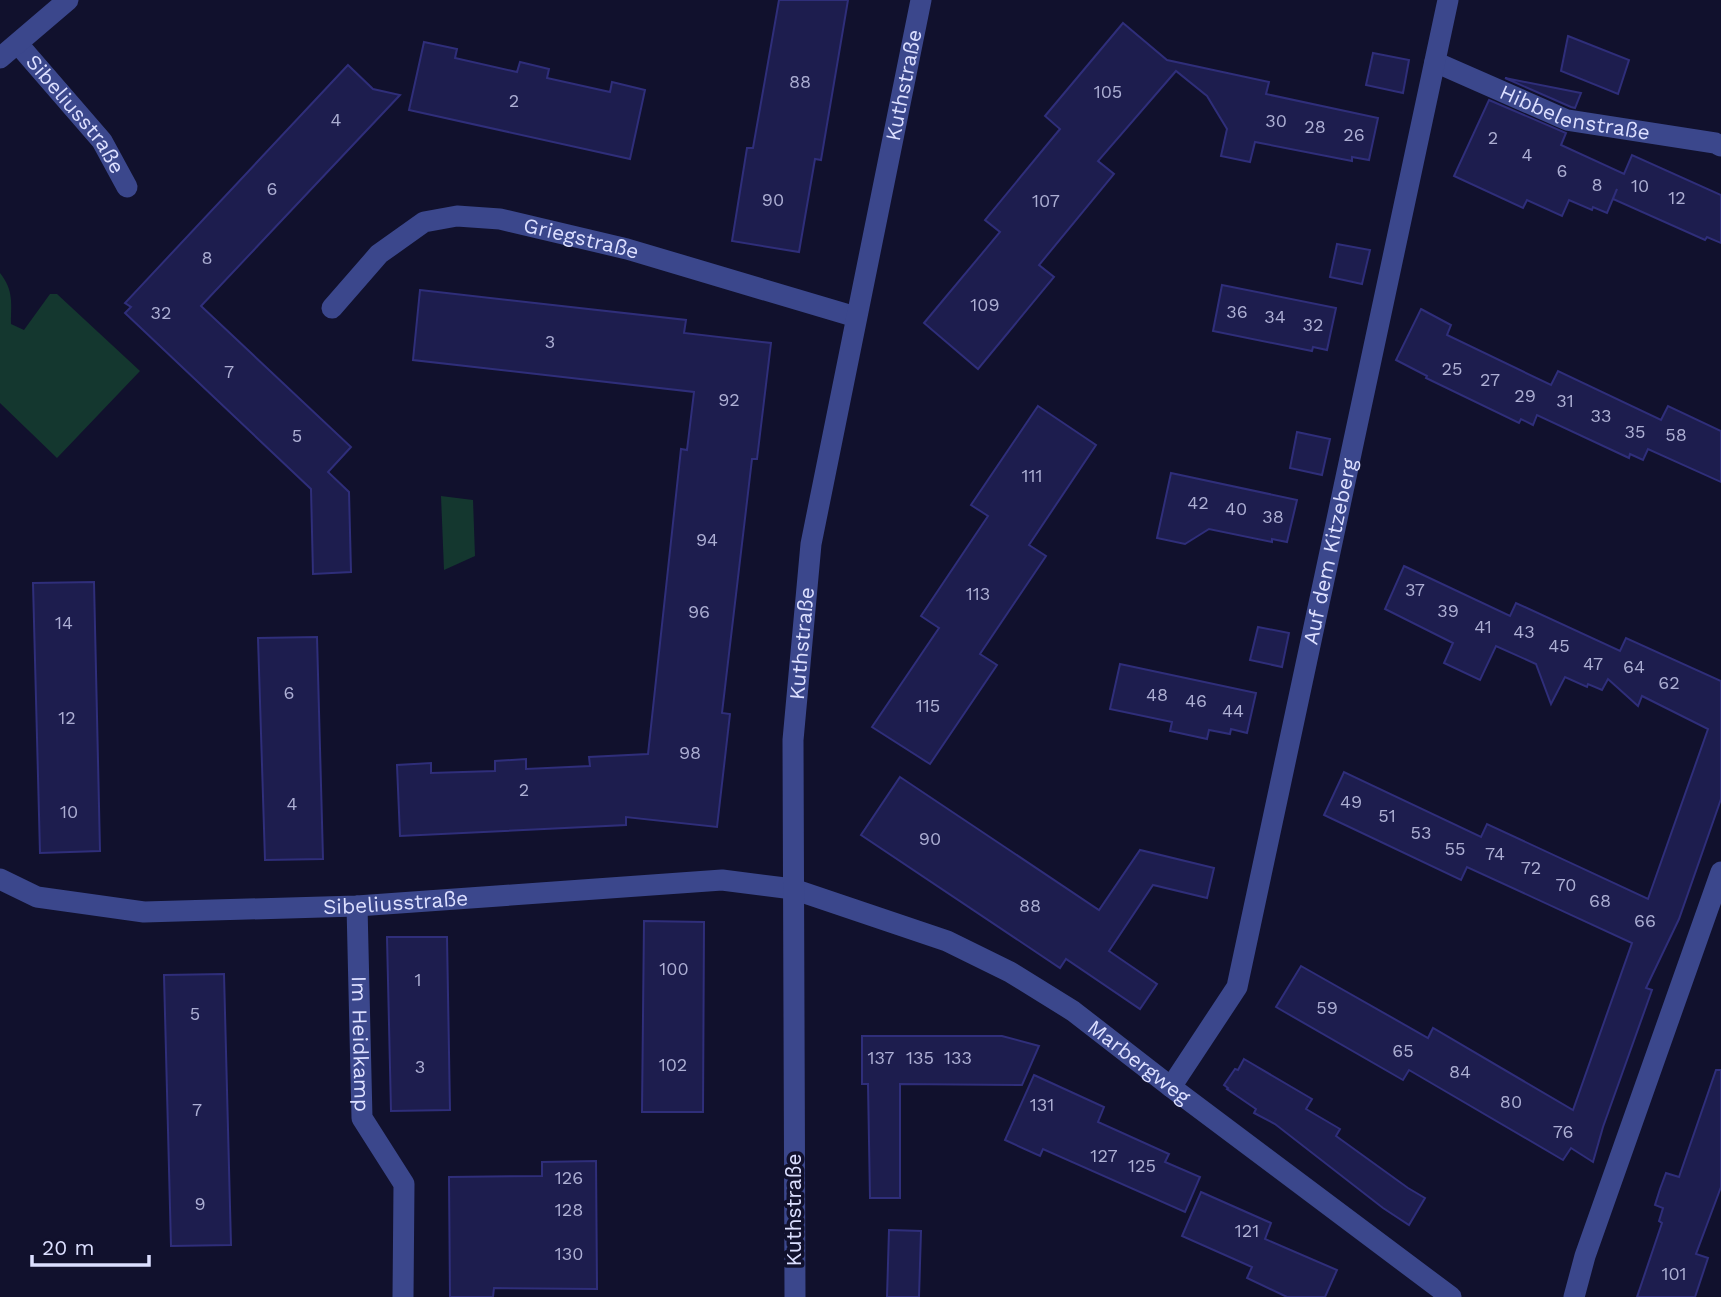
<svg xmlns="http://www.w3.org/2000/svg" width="1721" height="1297" viewBox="0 0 1721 1297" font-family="'Work Sans',sans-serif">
<rect width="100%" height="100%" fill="#11112d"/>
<g fill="#14372f">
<path d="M0 273C14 291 11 303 11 324L24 330 50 294H57L140 371 57 458 0 403Z"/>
<polygon points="441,496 473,500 475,556 444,570"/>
</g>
<g fill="#1d1d4e" stroke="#2f2e7a" stroke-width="2">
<polygon points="779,0 848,0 821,160 815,159 799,252 732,241 747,148 753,148"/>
<polygon points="1123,23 1167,60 1269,82 1266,94 1378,118 1369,160 1352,157 1352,161 1255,142 1250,162 1221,156 1227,129 1207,96 1176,71 1098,161 1114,174 1039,265 1054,277 978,369 924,323 1000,232 985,220 1060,129 1045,116"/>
<polygon points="1568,36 1629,60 1618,94 1561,71"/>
<polygon points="424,42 457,49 455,58 517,72 520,62 549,69 547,78 610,92 612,82 645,90 630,159 409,110"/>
<polygon points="1373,53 1409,60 1403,93 1366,85"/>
<polygon points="348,65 373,89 400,95 201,306 351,447 328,472 349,492 351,572 313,574 311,489 125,313 131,307 125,303"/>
<polygon points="1505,78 1581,93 1575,108 1571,107"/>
<polygon points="1489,100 1566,133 1561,145 1624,174 1632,155 1721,195 1721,243 1707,237 1705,240 1613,199 1617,189 1607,213 1593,207 1592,210 1569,200 1562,216 1527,200 1523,208 1454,176"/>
<polygon points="1337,244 1370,250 1362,284 1330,277"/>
<polygon points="1222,285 1336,308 1327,350 1313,347 1312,351 1213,331"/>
<polygon points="420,290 686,320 684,333 771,343 757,459 752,459 722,713 730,714 717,827 626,817 626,825 400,836 397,765 431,763 431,773 495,771 495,761 526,759 526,769 590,766 589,757 648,754 681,449 687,450 694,392 413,360"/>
<polygon points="1421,309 1451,325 1447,335 1551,385 1558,371 1661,420 1668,406 1721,431 1721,482 1648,449 1643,460 1630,454 1629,458 1537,415 1533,425 1521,419 1519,423 1426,378 1427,376 1396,360"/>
<polygon points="1038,406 1096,445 1029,545 1046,556 980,654 997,665 930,764 872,727 939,628 921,616 988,516 971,505"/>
<polygon points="1297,432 1330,439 1322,475 1290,468"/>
<polygon points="1171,473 1297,500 1287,542 1272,539 1272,542 1209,529 1185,544 1157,538"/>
<polygon points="1404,566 1510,616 1516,603 1620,651 1626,638 1721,681 1721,799 1679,919 1646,988 1652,990 1603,1127 1593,1162 1571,1148 1563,1160 1409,1070 1403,1080 1276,1007 1301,966 1428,1038 1433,1028 1573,1110 1632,943 1467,867 1461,880 1324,815 1344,772 1481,837 1487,824 1648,899 1708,729 1642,696 1638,706 1608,679 1602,690 1588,684 1587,687 1565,677 1551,704 1536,664 1496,646 1480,680 1444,663 1453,643 1385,609"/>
<polygon points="94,582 100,851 40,853 33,583"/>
<polygon points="1258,627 1289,633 1282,667 1250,660"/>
<polygon points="317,637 323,859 265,860 258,638"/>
<polygon points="1120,664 1256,693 1247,733 1231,729 1230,734 1209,730 1207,739 1170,731 1172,722 1110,709"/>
<polygon points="900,777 1099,910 1140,850 1214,868 1207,898 1153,885 1109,951 1157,984 1140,1009 1066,959 1060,968 861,835"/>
<polygon points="644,921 704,922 703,1112 642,1112"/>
<polygon points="387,937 447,937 450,1110 391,1111"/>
<polygon points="224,974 231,1245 171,1246 164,975"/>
<polygon points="862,1036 1002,1036 1039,1046 1022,1085 900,1084 900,1198 870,1198 868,1084 862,1084"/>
<polygon points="1244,1059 1312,1099 1306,1109 1340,1129 1336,1136 1408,1188 1425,1198 1409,1225 1383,1208 1275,1124 1254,1113 1256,1109 1227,1089 1228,1088 1224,1085 1235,1069 1238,1070"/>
<polygon points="1716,1070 1721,1070 1721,1187 1696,1254 1708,1258 1695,1297 1637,1297 1662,1223 1659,1221 1663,1208 1655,1205 1660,1189 1666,1173 1679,1177"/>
<polygon points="1034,1075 1104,1107 1098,1122 1169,1154 1165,1162 1200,1177 1185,1212 1043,1149 1040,1156 1005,1140"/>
<polygon points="596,1161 597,1289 494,1288 493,1297 450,1297 449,1177 542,1176 542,1162"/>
<polygon points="1201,1192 1271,1223 1265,1239 1337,1270 1325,1297 1287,1297 1247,1278 1252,1267 1182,1236"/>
<polygon points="889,1230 921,1231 919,1297 887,1297"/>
</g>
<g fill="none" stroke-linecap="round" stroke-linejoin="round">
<g stroke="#3b478c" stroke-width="21">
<path id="s1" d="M18 44 102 141 127 187"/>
<polyline points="0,58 68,0"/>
<path id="s2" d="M1435 62 1567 120 1715 143 1721 146"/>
<path id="s3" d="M332 308 379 254 424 222 457 216 500 219 627 249 856 317"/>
<path id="s4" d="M0 879 37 897 144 912 357 906 722 880 793 889 947 941 1010 972 1073 1011 1171 1087 1451 1297"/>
<path id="s5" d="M357 906 362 1118 404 1184 403 1297"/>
<path id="s6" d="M1171 1087 1237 987 1448 0"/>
<path id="s7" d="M795 1297 793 740 811 544 921 0"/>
<polyline points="1574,1297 1585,1256 1721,872"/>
</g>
</g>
<g text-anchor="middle" stroke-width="7" stroke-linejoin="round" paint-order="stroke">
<g font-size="18" fill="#acaed3">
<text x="800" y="88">88</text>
<text x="1108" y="98">105</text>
<text x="514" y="107">2</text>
<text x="336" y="126">4</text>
<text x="1276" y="127">30</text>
<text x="1315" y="133">28</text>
<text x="1354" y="141">26</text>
<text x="1493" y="144">2</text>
<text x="1527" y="161">4</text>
<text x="1562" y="177">6</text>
<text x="1597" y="191">8</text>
<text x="1640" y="192">10</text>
<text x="272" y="195">6</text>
<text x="1677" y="204">12</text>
<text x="773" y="206">90</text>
<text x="1046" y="207">107</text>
<text x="207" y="264">8</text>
<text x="985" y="311">109</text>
<text x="1237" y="318">36</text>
<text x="161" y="319">32</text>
<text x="1275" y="323">34</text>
<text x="1313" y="331">32</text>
<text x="550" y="348">3</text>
<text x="1452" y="375">25</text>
<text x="229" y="378">7</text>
<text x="1490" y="386">27</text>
<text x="1525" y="402">29</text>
<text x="729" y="406">92</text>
<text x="1565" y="407">31</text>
<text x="1601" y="422">33</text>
<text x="1635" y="438">35</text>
<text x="1676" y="441">58</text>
<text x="297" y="442">5</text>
<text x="1032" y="482">111</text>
<text x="1198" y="509">42</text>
<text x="1236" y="515">40</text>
<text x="1273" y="523">38</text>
<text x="707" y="546">94</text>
<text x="1415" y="596">37</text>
<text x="978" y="600">113</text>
<text x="1448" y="617">39</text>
<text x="699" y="618">96</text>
<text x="64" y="629">14</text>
<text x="1483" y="633">41</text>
<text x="1524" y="638">43</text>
<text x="1559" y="652">45</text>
<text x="1593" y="670">47</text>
<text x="1634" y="673">64</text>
<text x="1669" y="689">62</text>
<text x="289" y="699">6</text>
<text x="1157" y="701">48</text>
<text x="1196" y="707">46</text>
<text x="928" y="712">115</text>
<text x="1233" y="717">44</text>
<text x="67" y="724">12</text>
<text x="690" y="759">98</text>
<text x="524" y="796">2</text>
<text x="1351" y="808">49</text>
<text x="292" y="810">4</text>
<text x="69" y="818">10</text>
<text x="1387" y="822">51</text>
<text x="1421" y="839">53</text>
<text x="930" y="845">90</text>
<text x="1455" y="855">55</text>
<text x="1495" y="860">74</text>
<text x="1531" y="874">72</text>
<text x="1566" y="891">70</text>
<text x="1600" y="907">68</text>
<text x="1030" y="912">88</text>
<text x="1645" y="927">66</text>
<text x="674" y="975">100</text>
<text x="418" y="986">1</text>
<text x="1327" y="1014">59</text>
<text x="195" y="1020">5</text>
<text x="1403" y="1057">65</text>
<text x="881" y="1064">137</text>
<text x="920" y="1064">135</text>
<text x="958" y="1064">133</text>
<text x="673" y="1071">102</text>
<text x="420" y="1073">3</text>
<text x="1460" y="1078">84</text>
<text x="1511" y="1108">80</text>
<text x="1042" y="1111">131</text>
<text x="197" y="1116">7</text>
<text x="1563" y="1138">76</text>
<text x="1104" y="1162">127</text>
<text x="1142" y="1172">125</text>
<text x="569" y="1184">126</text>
<text x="200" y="1210">9</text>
<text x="569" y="1216">128</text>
<text x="1247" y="1237">121</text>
<text x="569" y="1260">130</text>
<text x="1674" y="1280">101</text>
</g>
<g font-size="21" fill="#dcdfff" stroke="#11112d">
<text dy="7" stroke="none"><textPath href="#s7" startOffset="1222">Kuthstraße</textPath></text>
<text dy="7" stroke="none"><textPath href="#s2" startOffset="150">Hibbelenstraße</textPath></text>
<text dy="7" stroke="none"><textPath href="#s1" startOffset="91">Sibeliusstraße</textPath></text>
<text dy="7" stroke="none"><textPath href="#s3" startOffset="287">Griegstraße</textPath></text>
<text dy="7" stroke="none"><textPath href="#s6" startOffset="565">Auf dem Kitzeberg</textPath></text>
<text dy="7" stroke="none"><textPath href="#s7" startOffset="654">Kuthstraße</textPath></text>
<text dy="7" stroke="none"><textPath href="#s4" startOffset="401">Sibeliusstraße</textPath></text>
<text dy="7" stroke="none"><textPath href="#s5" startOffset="138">Im Heidkamp</textPath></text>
<text dy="7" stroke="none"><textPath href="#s4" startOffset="1190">Marbergweg</textPath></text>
<text transform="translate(794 1210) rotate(-90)" y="7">Kuthstraße</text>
</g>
</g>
<path d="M32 1255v10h117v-10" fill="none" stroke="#dcdfff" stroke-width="3.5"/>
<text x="42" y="1255" font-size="21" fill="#dcdfff" stroke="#11112d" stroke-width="5" paint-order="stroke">20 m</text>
</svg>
